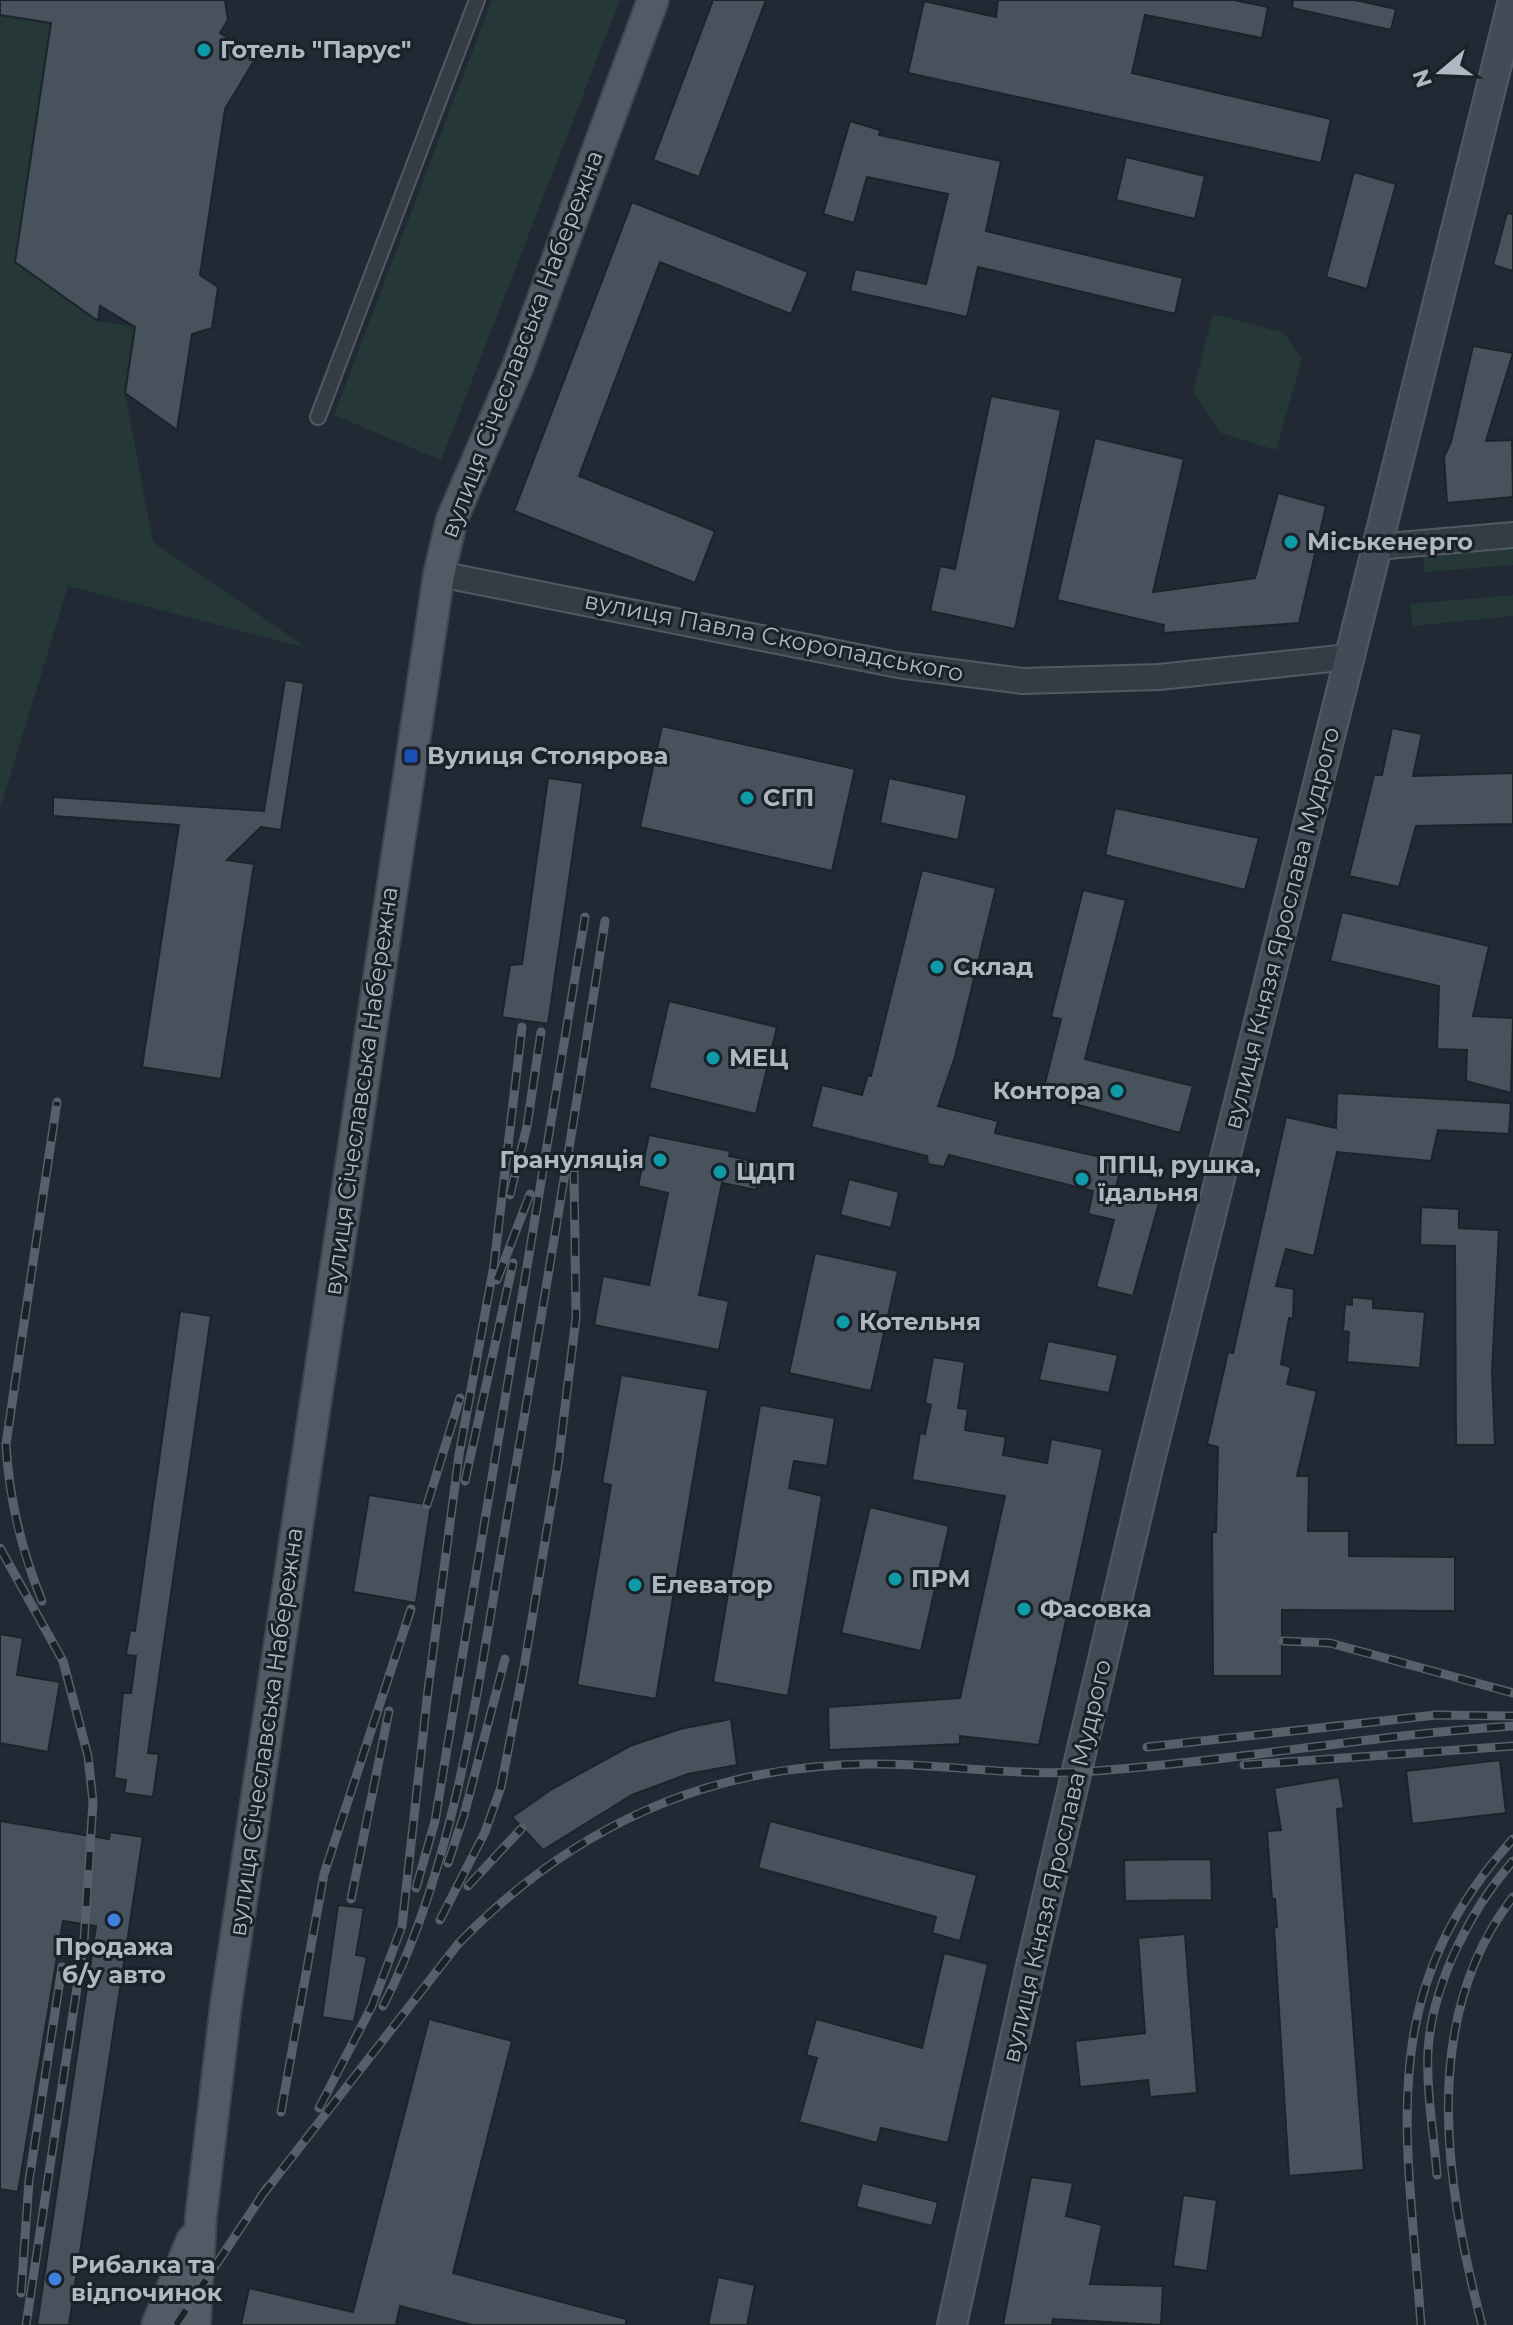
<svg xmlns="http://www.w3.org/2000/svg" width="1513" height="2325" viewBox="0 0 1513 2325" font-family="Montserrat,sans-serif">
<rect width="100%" height="100%" fill="#212a34"/>
<g fill="#253837">
<polygon points="492,0 620,0 441,460 334,415"/>
<polygon points="0,15 51,23 15,262 98,321 135,327 125,393 153,542 307,648 68,586 0,809"/>
<polygon points="1213,314 1284,333 1302,359 1276,450 1221,433 1193,393"/>
<polygon points="1513,544 1513,565 1425,572 1422,552"/>
<polygon points="1513,595 1513,616 1413,626 1410,604"/>
</g>
<g fill="#47525d" stroke="#1b232b" stroke-width="2">
<polygon points="0,0 225,0 228,20 220,33 257,56 225,109 200,275 218,287 212,328 192,334 177,430 125,393 135,327 100,306 98,321 15,262 51,23 0,15"/>
<polygon points="713,0 766,0 699,177 653,160"/>
<polygon points="998,0 1234,0 1268,7 1262,38 1145,15 1132,73 1331,119 1321,163 908,73 924,1 996,17"/>
<polygon points="1293,0 1355,0 1396,9 1391,30 1292,8"/>
<polygon points="850,121 880,130 879,135 1001,161 986,231 1183,278 1175,314 978,267 967,317 850,291 855,269 926,284 948,194 867,177 854,223 823,214"/>
<polygon points="1126,157 1205,176 1195,219 1116,200"/>
<polygon points="1354,172 1396,184 1367,289 1326,277"/>
<polygon points="632,202 808,272 791,314 660,262 579,476 715,531 695,583 514,511"/>
<polygon points="1507,213 1513,214 1513,271 1493,265"/>
<polygon points="1473,346 1513,353 1486,441 1512,440 1513,497 1447,503 1444,457 1451,442"/>
<polygon points="991,396 1061,410 1015,629 930,611 940,566 955,569"/>
<polygon points="1095,438 1184,459 1153,592 1255,578 1278,493 1326,506 1299,623 1163,633 1164,625 1057,600"/>
<polygon points="285,680 304,683 281,830 261,827 227,860 254,864 221,1079 142,1067 179,825 53,816 53,797 264,811"/>
<polygon points="662,726 855,769 832,871 640,827"/>
<polygon points="1392,728 1422,734 1413,776 1513,773 1513,824 1416,826 1399,887 1349,876 1374,775 1382,775"/>
<polygon points="548,778 583,783 548,1024 502,1017 510,965 522,964"/>
<polygon points="889,778 967,795 958,840 880,823"/>
<polygon points="1115,808 1259,838 1245,890 1105,855"/>
<polygon points="922,870 996,888 955,1057 938,1106 998,1121 995,1133 1123,1162 1114,1193 1159,1203 1133,1296 1096,1287 1114,1220 1088,1214 1093,1191 949,1155 944,1167 928,1164 927,1156 811,1127 822,1085 862,1095 868,1075 871,1076"/>
<polygon points="1083,890 1126,900 1085,1059 1193,1086 1180,1133 1042,1095 1061,1019 1051,1017"/>
<polygon points="1342,912 1489,946 1473,1016 1513,1018 1511,1093 1466,1081 1467,1050 1437,1049 1439,986 1330,961"/>
<polygon points="669,1001 777,1027 756,1114 649,1088"/>
<polygon points="1337,1093 1511,1103 1509,1134 1438,1130 1431,1161 1337,1152 1314,1256 1286,1249 1276,1286 1294,1289 1293,1319 1289,1318 1281,1364 1291,1367 1287,1384 1317,1391 1297,1476 1309,1476 1308,1531 1349,1531 1349,1556 1455,1557 1455,1611 1282,1610 1282,1676 1213,1676 1212,1532 1216,1532 1218,1447 1207,1444 1228,1352 1233,1353 1286,1117 1336,1128"/>
<polygon points="649,1135 730,1151 729,1156 762,1163 756,1190 722,1183 699,1295 729,1301 719,1350 594,1325 603,1276 649,1285 668,1193 638,1186"/>
<polygon points="849,1179 899,1192 891,1228 840,1215"/>
<polygon points="1421,1207 1459,1209 1459,1228 1499,1230 1492,1372 1495,1445 1456,1445 1455,1246 1420,1245"/>
<polygon points="815,1253 898,1271 871,1391 789,1373"/>
<polygon points="1352,1297 1373,1299 1373,1308 1425,1312 1420,1368 1347,1362 1349,1332 1343,1331 1345,1304 1352,1305"/>
<polygon points="180,1311 211,1316 148,1753 159,1754 153,1797 124,1793 126,1780 114,1778 123,1693 131,1693 136,1656 126,1655 130,1630 135,1631"/>
<polygon points="1048,1341 1118,1355 1109,1393 1039,1380"/>
<polygon points="933,1357 965,1362 958,1408 968,1409 965,1430 1006,1437 1003,1455 1047,1463 1051,1439 1103,1449 1039,1745 960,1736 960,1744 829,1750 828,1707 960,1698 1005,1496 912,1480 920,1433 925,1434 931,1405 925,1403"/>
<polygon points="621,1375 708,1390 656,1699 577,1685 611,1485 602,1483"/>
<polygon points="760,1405 835,1418 827,1466 794,1461 789,1488 822,1496 788,1696 713,1682"/>
<polygon points="369,1495 431,1505 416,1603 353,1592"/>
<polygon points="870,1507 949,1526 921,1651 841,1633"/>
<polygon points="0,1634 23,1638 17,1675 60,1682 48,1752 0,1743"/>
<polygon points="731,1719 737,1765 688,1774 632,1795 543,1850 512,1817 552,1789 630,1746 680,1729"/>
<polygon points="1500,1760 1506,1813 1412,1824 1406,1771"/>
<polygon points="1339,1777 1344,1808 1337,1809 1364,2170 1289,2176 1274,1928 1277,1927 1275,1899 1272,1899 1267,1831 1281,1830 1274,1788"/>
<polygon points="0,1821 109,1839 110,1832 143,1837 69,2325 37,2325 96,1926 63,1921 18,2192 0,2189"/>
<polygon points="770,1821 977,1875 960,1941 932,1933 936,1917 758,1868"/>
<polygon points="1211,1859 1212,1900 1125,1901 1124,1860"/>
<polygon points="338,1905 364,1908 356,1955 367,1957 354,2022 322,2017"/>
<polygon points="1185,1934 1197,2093 1150,2097 1148,2080 1080,2087 1075,2041 1145,2033 1138,1938"/>
<polygon points="944,1953 988,1964 948,2143 881,2128 877,2143 799,2122 817,2058 806,2055 816,2019 922,2048"/>
<polygon points="429,2019 512,2041 453,2273 626,2319 626,2325 472,2325 400,2306 396,2325 241,2325 249,2288 353,2312"/>
<polygon points="1031,2177 1073,2183 1066,2216 1102,2225 1090,2284 1163,2286 1161,2325 1053,2319 1052,2325 1003,2325"/>
<polygon points="862,2183 938,2202 932,2226 856,2207"/>
<polygon points="1183,2195 1217,2200 1207,2271 1173,2266"/>
<polygon points="718,2277 755,2285 747,2325 708,2325"/>
</g>
<g fill="none" stroke-linecap="round" stroke-linejoin="round">
<g stroke="#515a63" stroke-width="18">
<polyline id="pedestrian" points="318,417 477,0"/>
</g>
<g stroke="#515a63" stroke-width="28">
<g id="tertiary">
<polyline points="1376,547 1513,535"/>
<polyline points="439,574 898,665 1023,681 1159,677 1349,657"/>
</g>
</g>
<g stroke="#515a63" stroke-width="32">
<polyline id="secondary" points="952,2325 1031,1966 1148,1468 1513,0"/>
</g>
<g stroke="#3d454e" stroke-width="34">
<g id="primary">
<polyline points="157,2325 192,2240"/>
<polyline points="195,2325 201,2216 226,2004 439,574 452,519 518,366 653,0"/>
</g>
</g>
<use href="#pedestrian" stroke="#343c45" stroke-width="14"/>
<use href="#tertiary" stroke="#343c45" stroke-width="24"/>
<use href="#secondary" stroke="#424c57" stroke-width="28"/>
<use href="#primary" stroke="#525b65" stroke-width="30"/>
<g stroke="#56606b" stroke-width="9">
<g id="rail">
<polyline points="510,1195 527,1126 541,1032"/>
<polyline points="497,1280 530,1194"/>
<polyline points="465,1481 513,1263"/>
<polyline points="427,1505 460,1398"/>
<polyline points="0,1548 63,1661 88,1756 93,1802 84,1941 26,2325"/>
<path d="M42 1601C21 1549 9 1500 6 1444L57 1102"/>
<polyline points="1283,1641 1330,1643 1513,1693"/>
<polyline points="1147,1747 1436,1715 1513,1716"/>
<polyline points="1244,1765 1513,1746"/>
<polyline points="448,1863 464,1815 505,1659"/>
<polyline points="468,1886 522,1828"/>
<polyline points="416,1888 435,1821 585,917"/>
<polyline points="351,1899 389,1711"/>
<polyline points="440,1920 485,1832 501,1787 524,1667 558,1464 576,1318 574,1172"/>
<path d="M383 2006C456 1864 478 1685 505 1529 540 1326 574 1124 605 921"/>
<polyline points="319,2108 372,2006 402,1926 428,1690 459,1455 494,1265 522,1027"/>
<polyline points="281,2112 324,1874 411,1609"/>
<path d="M1437 2175C1434 2135 1426 2091 1428 2051 1432 1985 1470 1910 1513 1861"/>
<path d="M260 2198 458 1944C571 1828 704 1766 867 1764 938 1763 1009 1776 1079 1772 1225 1763 1368 1735 1513 1726"/>
<polyline points="21,2293 29,2181 62,1967"/>
<polyline points="176,2325 267,2188"/>
<path d="M1421 2325C1408 2135 1372 1995 1513 1839"/>
<path d="M1482 2325C1446 2186 1418 2020 1513 1897"/>
</g>
</g>
<use href="#rail" stroke="#192129" stroke-width="6" stroke-dasharray="18" stroke-linecap="butt"/>
</g>
<g fill="#0f9aa8" stroke="#192129" stroke-width="3">
<circle cx="204" cy="50" r="8"/>
<circle cx="1291" cy="542" r="8"/>
<circle cx="747" cy="798" r="8"/>
<circle cx="937" cy="967" r="8"/>
<circle cx="713" cy="1058" r="8"/>
<circle cx="1117" cy="1091" r="8"/>
<circle cx="660" cy="1160" r="8"/>
<circle cx="720" cy="1172" r="8"/>
<circle cx="1082" cy="1179" r="8"/>
<circle cx="843" cy="1322" r="8"/>
<circle cx="895" cy="1579" r="8"/>
<circle cx="635" cy="1585" r="8"/>
<circle cx="1024" cy="1609" r="8"/>
</g>
<rect fill="#1a4fb4" stroke="#192129" stroke-width="3" x="403" y="748" width="16" height="16" rx="4"/>
<g fill="#3f7fe0" stroke="#192129" stroke-width="3">
<circle cx="114" cy="1920" r="8"/>
<circle cx="55" cy="2279" r="8"/>
</g>
<g text-anchor="middle" stroke-width="6" stroke-linejoin="round" paint-order="stroke">
<g font-size="24" font-weight="bold" fill="#aeb7c2" stroke="#192129" text-anchor="start">
<text x="220" y="58">Готель "Парус"</text>
<text x="1307" y="550">Міськенерго</text>
<text x="427" y="764">Вулиця Столярова</text>
<text x="763" y="806">СГП</text>
<text x="953" y="975">Склад</text>
<text x="729" y="1066">МЕЦ</text>
<text x="1101" y="1099" text-anchor="end">Контора</text>
<text x="644" y="1168" text-anchor="end">Грануляція</text>
<text x="1098" y="1173">ППЦ, рушка,<tspan x="1098" dy="28">їдальня</tspan></text>
<text x="736" y="1180">ЦДП</text>
<text x="859" y="1330">Котельня</text>
<text x="911" y="1587">ПРМ</text>
<text x="651" y="1593">Елеватор</text>
<text x="1040" y="1617">Фасовка</text>
<text x="114" y="1955" text-anchor="middle">Продажа<tspan x="114" dy="28">б/у авто</tspan></text>
<text x="71" y="2273">Рибалка та<tspan x="71" dy="28">відпочинок</tspan></text>
</g>
<g font-size="24" fill="#aeb7c2" stroke="#192129">
<text transform="translate(522 344) rotate(-69)" y="8">вулиця Січеславська Набережна</text>
<text transform="translate(774 637) rotate(11)" y="8">вулиця Павла Скоропадського</text>
<text transform="translate(1282 928) rotate(-76)" y="8">вулиця Князя Ярослава Мудрого</text>
<text transform="translate(361 1091) rotate(-82)" y="8">вулиця Січеславська Набережна</text>
<text transform="translate(266 1732) rotate(-82)" y="8">вулиця Січеславська Набережна</text>
<text transform="translate(1057 1861) rotate(-77)" y="8">вулиця Князя Ярослава Мудрого</text>
</g>
</g>
<g transform="translate(1441 72) rotate(251)" stroke="#192129" stroke-width="6" paint-order="stroke">
<path d="M0-6L14 30L0 20L-14 30Z" fill="#aeb7c2"/>
<text y="-12" font-size="22" font-weight="bold" text-anchor="middle" fill="#aeb7c2">N</text>
</g>
</svg>
